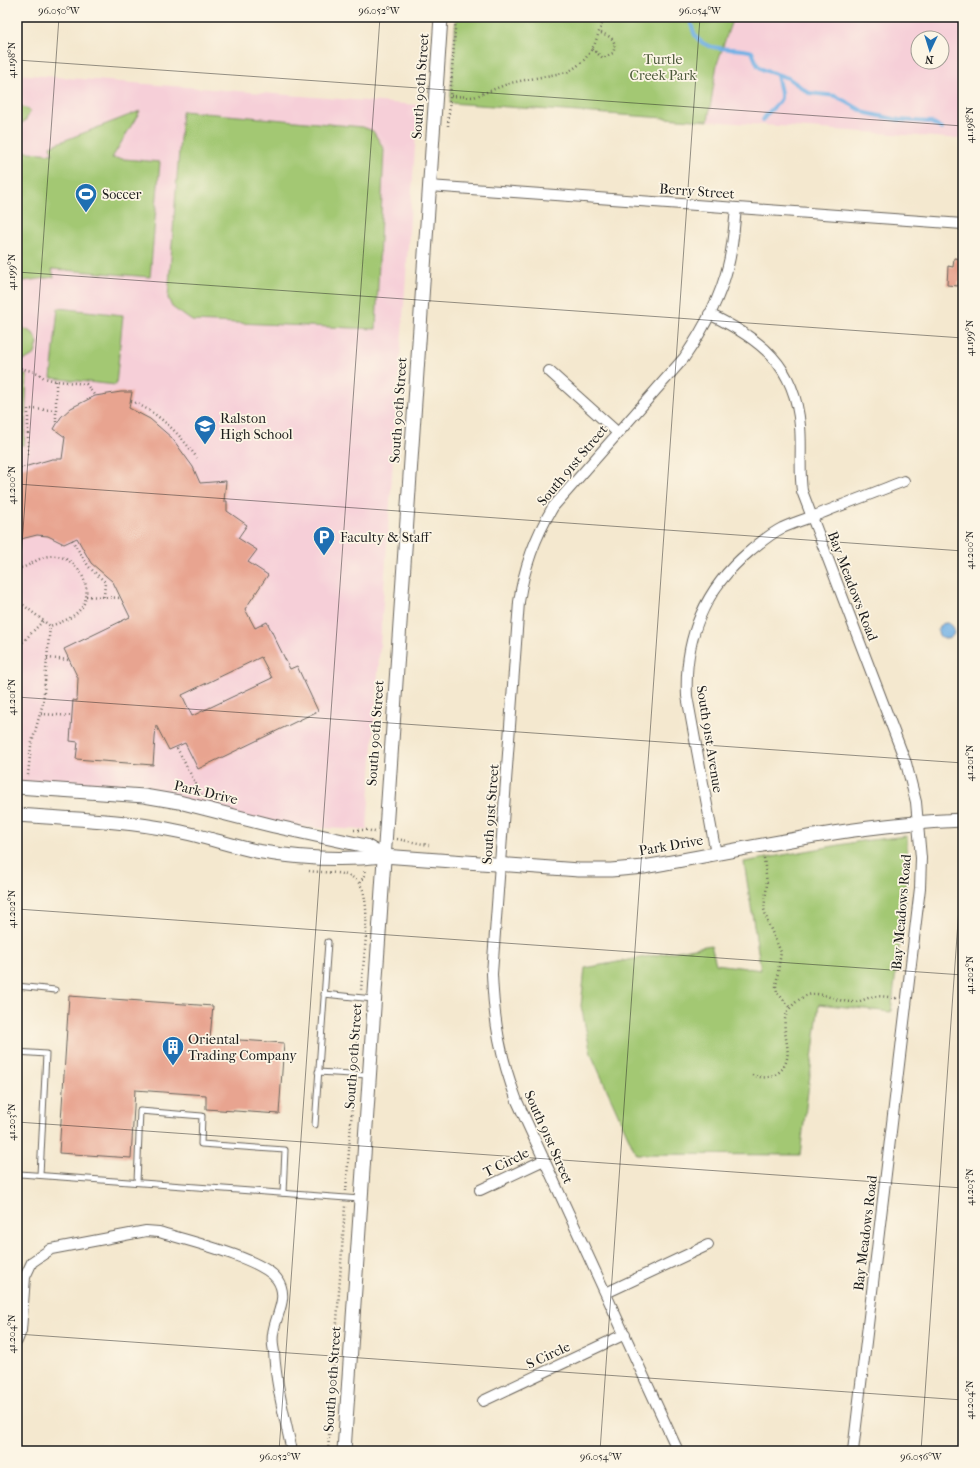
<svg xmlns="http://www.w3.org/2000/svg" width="980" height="1468" viewBox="0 0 980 1468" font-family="'IM FELL French Canon',serif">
<rect width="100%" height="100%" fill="#fcf5e5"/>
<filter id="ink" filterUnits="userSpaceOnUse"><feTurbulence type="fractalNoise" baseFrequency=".025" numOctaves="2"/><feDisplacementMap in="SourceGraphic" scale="8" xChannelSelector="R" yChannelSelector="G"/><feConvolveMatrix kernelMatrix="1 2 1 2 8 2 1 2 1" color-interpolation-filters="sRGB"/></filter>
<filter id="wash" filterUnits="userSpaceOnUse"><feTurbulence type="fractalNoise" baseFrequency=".012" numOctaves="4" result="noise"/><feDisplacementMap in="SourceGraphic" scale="16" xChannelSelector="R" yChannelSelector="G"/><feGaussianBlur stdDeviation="0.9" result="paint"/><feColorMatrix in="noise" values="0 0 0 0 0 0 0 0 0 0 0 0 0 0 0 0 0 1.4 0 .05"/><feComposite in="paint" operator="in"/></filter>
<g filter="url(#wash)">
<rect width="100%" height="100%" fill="#f4e8cf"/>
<g fill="#f6cfd8" fill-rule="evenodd">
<path d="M733 17H963V139L708 121 717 64ZM918 38H942V62H918Z"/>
<polygon points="17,74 418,105 367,830 274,826 144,796 17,787"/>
</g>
<g fill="#a3c873" stroke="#607248">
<polygon points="456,17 733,17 717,64 708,121 450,103"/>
<polygon points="17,104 31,111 25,121 17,126"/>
<polygon points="140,111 112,158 160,162 150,277 52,269 54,277 17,282 17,151 53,154 50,146"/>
<polygon points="182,111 363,127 373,131 384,149 376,329 192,321 172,307 168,298"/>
<polygon points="58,308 123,315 116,385 51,378"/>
<polygon points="23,328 33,333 38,343 35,354 25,360 17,358 17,330"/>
<polygon points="17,375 27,375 24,445 17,445"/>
<polygon points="907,836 907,881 891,1012 819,1004 800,1155 636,1154 591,1054 581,1006 585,968 711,945 716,964 761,970 744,862 862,841"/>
</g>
<circle fill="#72b1e5" stroke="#476680" cx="946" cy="631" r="8"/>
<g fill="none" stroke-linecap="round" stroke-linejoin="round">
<g stroke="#72b1e5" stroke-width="4">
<path d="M688 17C692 23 692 29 695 35 706 54 735 46 752 52L758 66 764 70 788 78 809 93 836 96 866 113 899 120 930 122 942 129"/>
<path d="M763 120C766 112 780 104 781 98 782 91 778 82 777 75"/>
</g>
</g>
<g id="blocks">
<g fill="#e8a490" fill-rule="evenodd">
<polygon points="954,258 963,259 963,282 959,282 958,286 947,285 948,266 953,267"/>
<path d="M121 392H132L129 408 150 419 172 438 193 467 200 483 226 481 224 501H227V511L247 525 238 538 257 550 248 562 268 575 245 609 255 628 267 622 290 669 297 666 318 711 198 769 185 743 169 750 156 725 153 765 76 759 78 742 70 741 73 700 77 701 78 678 64 649 130 617 113 582 91 563 77 538 64 544 48 536 37 535 17 540V469L52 459H62L65 437 54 429 61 417 71 408 95 396ZM261 657 272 678 192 716 182 695Z"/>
<polygon points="69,996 213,1006 210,1038 284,1043 279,1114 206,1109 206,1095 135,1090 131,1158 59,1153"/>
</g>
</g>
</g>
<g filter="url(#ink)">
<use href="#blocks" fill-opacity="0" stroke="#68635b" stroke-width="1"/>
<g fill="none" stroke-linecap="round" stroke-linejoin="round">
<g stroke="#68635b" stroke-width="7">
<g id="service">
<polyline points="17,986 55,990"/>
<polyline points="324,994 373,999"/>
<polyline points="17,1052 46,1054 40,1175"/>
<polyline points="318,1072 368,1075"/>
<polyline points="315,1125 328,942"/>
<polyline points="17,1172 20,1174 360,1199"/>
<polyline points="137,1182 140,1111 202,1116 201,1144 285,1150 283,1193"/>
</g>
</g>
<g stroke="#68635b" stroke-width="12">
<g id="minor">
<polyline points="429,186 963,224"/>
<path d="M709 314C761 339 795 365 800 426 802 448 799 469 802 491L906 763 916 802 921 858 920 888 853 1451"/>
<polyline points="549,371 617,432"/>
<path d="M716 854 687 696C684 638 705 588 750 551 760 543 770 534 782 528 795 522 809 518 822 513 849 502 877 492 904 481"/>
<polyline points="480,1190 544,1160"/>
<polyline points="606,1293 708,1245"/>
<path d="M17 1341 21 1331 25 1277 32 1262 51 1249 146 1231 159 1232C185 1240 262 1258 277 1279 290 1298 275 1315 273 1334 272 1340 273 1347 274 1352 276 1385 285 1419 292 1451"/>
<polyline points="483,1401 625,1334"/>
<path d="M678 1451 517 1101C500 1056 494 1022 492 974L519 602C524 567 535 537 553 507L684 358C703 330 720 299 728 266 733 247 734 227 736 208"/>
</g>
</g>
<g stroke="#68635b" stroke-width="15">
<g id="tertiary">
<polyline points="17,787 144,796 179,802 274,826 366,846 383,856"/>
<path d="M17 815C70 819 124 820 177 831 203 836 229 845 256 851 297 858 341 861 383 856L579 870H611L644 867C750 848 855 824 963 820"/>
<polyline points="344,1451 441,17"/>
</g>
</g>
<g stroke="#68635b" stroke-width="2.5" stroke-dasharray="1 3" stroke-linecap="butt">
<path d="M592 49 603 58 613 53C618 39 610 36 598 32"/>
<path d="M451 96 474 97 510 83 567 72C580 66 589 56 595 43 599 33 600 25 607 17"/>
<polyline points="448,126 456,17"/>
<polyline points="17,367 38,373 44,378 56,381 86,384 95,396"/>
<polyline points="56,381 56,424"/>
<path d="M131 401C159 413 179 433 197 458"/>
<polyline points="28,454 28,409 56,410"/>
<polyline points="72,540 89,567 105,582 104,597"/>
<path d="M17 568C31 569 40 551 61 557 80 563 94 589 82 607 74 618 62 622 50 626"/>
<polyline points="86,596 121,598"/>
<polyline points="17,600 50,626"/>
<polyline points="17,648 43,621"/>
<polyline points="47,658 69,660"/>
<polyline points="41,714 72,716"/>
<polyline points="177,748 202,796"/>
<polyline points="28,775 31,746 43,703 50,626"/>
<polyline points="354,830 367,830 375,832"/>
<polyline points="397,839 429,845"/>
<polyline points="764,858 767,884 764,909 768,923 781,952 776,986 777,992 790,1008"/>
<path d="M309 871C322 873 339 871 352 877 358 881 363 887 364 894 370 921 363 962 361 990"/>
<polyline points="360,883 364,876 365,869"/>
<polyline points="355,1067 359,1005"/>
<path d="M752 1075C762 1078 770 1079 778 1073 801 1054 773 1027 791 1007 815 981 828 1002 853 1002 860 1002 865 999 871 997 879 995 887 997 896 998V996"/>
<polyline points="346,1191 354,1082"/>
<polyline points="328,1451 345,1206"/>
</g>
<use href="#service" stroke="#fff" stroke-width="5"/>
<use href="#minor" stroke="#fff" stroke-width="10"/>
<use href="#tertiary" stroke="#fff" stroke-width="13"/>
</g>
</g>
<path fill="none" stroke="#1c1c1c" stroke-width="1" stroke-opacity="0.45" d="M17 60 963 126M17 272 963 338M17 484 963 551M17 616 59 17M17 697 963 763M17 909 963 975M17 1122 963 1188M17 1334 963 1400M279 1451 380 17M600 1451 700 17M921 1451 963 850"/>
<defs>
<g id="stadium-pin" transform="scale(1.15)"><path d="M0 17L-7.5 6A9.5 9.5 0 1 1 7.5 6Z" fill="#1f6fb2" stroke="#fcf5e5"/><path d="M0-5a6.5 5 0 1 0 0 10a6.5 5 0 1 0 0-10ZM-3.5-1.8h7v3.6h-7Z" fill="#fff"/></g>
<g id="school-pin" transform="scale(1.15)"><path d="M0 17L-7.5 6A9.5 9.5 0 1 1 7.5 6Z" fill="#1f6fb2" stroke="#fcf5e5"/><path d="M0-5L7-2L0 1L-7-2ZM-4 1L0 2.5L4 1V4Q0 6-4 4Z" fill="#fff"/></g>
<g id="parking-pin" transform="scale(1.15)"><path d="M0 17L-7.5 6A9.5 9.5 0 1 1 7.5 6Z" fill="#1f6fb2" stroke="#fcf5e5"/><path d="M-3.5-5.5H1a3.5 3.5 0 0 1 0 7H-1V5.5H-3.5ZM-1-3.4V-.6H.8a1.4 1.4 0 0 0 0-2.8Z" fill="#fff"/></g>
<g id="building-pin" transform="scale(1.15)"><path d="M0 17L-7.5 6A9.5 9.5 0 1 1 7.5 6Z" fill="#1f6fb2" stroke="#fcf5e5"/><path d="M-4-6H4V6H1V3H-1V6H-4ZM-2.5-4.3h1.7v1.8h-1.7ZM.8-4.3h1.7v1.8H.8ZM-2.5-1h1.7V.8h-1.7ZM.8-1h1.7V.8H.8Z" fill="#fff"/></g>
</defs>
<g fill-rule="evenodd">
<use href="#stadium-pin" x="86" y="194"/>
<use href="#school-pin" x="205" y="426"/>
<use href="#parking-pin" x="324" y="537"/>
<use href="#building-pin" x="173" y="1047"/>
</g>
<g text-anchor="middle" stroke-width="3.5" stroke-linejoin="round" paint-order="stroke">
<g font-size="14" fill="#4b583a" stroke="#fcf5e5">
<text x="663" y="64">Turtle<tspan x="663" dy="16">Creek Park</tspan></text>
</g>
<g font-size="14" fill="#1c1c1c" stroke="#fcf5e5">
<text transform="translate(420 86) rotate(-86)" y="5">South 90th Street</text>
<text transform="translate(697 191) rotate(4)" y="5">Berry Street</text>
<text transform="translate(398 410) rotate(-86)" y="5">South 90th Street</text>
<text transform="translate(572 465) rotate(-50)" y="5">South 91st Street</text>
<text transform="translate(853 586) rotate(69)" y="5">Bay Meadows Road</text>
<text transform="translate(375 733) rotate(-86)" y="5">South 90th Street</text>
<text transform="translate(710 739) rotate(81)" y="5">South 91st Avenue</text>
<text transform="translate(206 792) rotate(13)" y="5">Park Drive</text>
<text transform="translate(490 814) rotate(-86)" y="5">South 91st Street</text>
<text transform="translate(671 845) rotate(-10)" y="5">Park Drive</text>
<text transform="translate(901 912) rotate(-85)" y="5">Bay Meadows Road</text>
<text transform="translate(353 1056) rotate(-86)" y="5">South 90th Street</text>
<text transform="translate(549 1137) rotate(66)" y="5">South 91st Street</text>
<text transform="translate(506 1162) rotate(-26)" y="5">T Circle</text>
<text transform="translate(865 1233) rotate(-83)" y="5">Bay Meadows Road</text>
<text transform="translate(548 1355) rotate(-25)" y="5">S Circle</text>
<text transform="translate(332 1379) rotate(-86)" y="5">South 90th Street</text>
</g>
<g font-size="14" fill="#1c1c1c" stroke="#fcf5e5" text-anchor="start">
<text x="102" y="199">Soccer</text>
<text x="220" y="423">Ralston<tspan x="220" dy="16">High School</tspan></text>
<text x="340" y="542">Faculty &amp; Staff</text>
<text x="188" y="1044">Oriental<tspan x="188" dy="16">Trading Company</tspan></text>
</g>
</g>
<rect width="980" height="1468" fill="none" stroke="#fcf5e5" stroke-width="44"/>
<g transform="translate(930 50) rotate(184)"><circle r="19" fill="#fcf5e5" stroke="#a29e95"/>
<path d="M0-3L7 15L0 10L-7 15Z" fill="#1f6fb2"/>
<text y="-6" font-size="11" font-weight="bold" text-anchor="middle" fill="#1c1c1c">N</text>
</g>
<rect x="22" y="22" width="936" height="1424" fill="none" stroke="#1c1c1c" stroke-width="1.5"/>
<g font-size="10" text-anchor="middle" fill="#1c1c1c">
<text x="59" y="14">96.050°W</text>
<text x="379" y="14">96.052°W</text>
<text x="700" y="14">96.054°W</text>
<text transform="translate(11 60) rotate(-90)" y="4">41.198°N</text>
<text transform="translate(969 125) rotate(-90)" y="4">41.198°N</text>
<text transform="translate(11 272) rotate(-90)" y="4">41.199°N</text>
<text transform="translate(969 338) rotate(-90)" y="4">41.199°N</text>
<text transform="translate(11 485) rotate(-90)" y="4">41.200°N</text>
<text transform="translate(969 550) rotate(-90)" y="4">41.200°N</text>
<text transform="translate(11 697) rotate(-90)" y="4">41.201°N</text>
<text transform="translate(969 763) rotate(-90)" y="4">41.201°N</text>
<text transform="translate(11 909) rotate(-90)" y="4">41.202°N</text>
<text transform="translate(969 975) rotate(-90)" y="4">41.202°N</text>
<text transform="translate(11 1122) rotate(-90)" y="4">41.203°N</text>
<text transform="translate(969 1187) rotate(-90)" y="4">41.203°N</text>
<text transform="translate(11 1334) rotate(-90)" y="4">41.204°N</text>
<text transform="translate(969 1400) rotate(-90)" y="4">41.204°N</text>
<text x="280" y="1460">96.052°W</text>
<text x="601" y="1460">96.054°W</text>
<text x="921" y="1460">96.056°W</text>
</g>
</svg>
